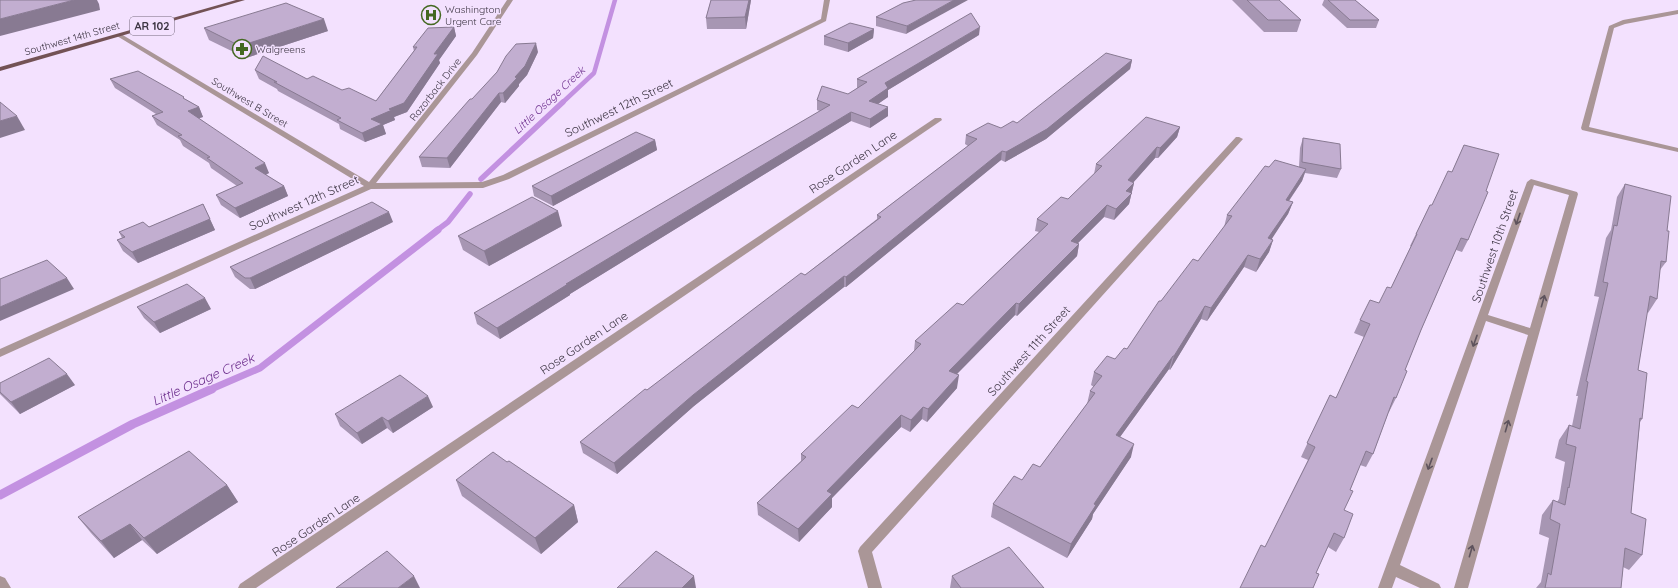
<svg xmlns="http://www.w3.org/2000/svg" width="1678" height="588" viewBox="0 0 1678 588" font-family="Quicksand,sans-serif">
<rect width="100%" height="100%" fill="#f3e1fe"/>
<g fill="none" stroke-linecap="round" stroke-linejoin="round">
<polyline stroke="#c391e1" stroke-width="4.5" points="562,103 594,73 615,0"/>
<g stroke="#c391e1" stroke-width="5.5">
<polyline points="481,179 563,102"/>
<polyline points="436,231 448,222 470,194"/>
</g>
<polyline stroke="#c391e1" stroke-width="7" points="209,390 260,368 438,230"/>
<polyline stroke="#c391e1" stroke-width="9" points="0,495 133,424 212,389"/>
<g fill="#aa9697" fill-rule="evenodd">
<polygon points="507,0 513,0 477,55 376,183 482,182 503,175 821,19 824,0 830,0 826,21 509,179 483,188 371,189 0,357 0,349 364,186 117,36 117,34 121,34 369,182 472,53"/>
<polygon points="1678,10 1678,14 1625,24 1614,28 1589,127 1678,148 1678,152 1582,130 1581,128 1609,26 1623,20"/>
<polygon points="935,118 941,118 942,120 256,588 238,588 240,584"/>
<polygon points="1236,137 1239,137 1243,139 872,552 882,588 868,588 858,551 860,547"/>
<path d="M1531 179 1577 192 1578 194 1468 588H1454L1528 335 1486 321 1400 565 1439 584 1441 588H1420L1396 577 1392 588H1378L1527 182ZM1534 185 1569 195 1530 328 1488 315Z"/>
<polygon points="0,576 5,578 11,588 0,588"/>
</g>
<polygon fill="#735255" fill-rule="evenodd" points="236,0 245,0 0,71 0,67"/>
</g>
<g fill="#a796b3">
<polygon points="711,0 751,0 746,29 707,29 706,18"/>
<polygon points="1232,0 1279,0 1301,20 1297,32 1264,32"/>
<polygon points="1324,0 1355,0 1379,20 1376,28 1347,28 1322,5"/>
<polygon points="914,1 906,34 876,26 876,17"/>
<polygon points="454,27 456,36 439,60 440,63 407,112 394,117 395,120 383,125 386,134 365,142 340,129 339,124 278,91 277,89 259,79 255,70 307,79 342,90 376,101 414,51 413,47"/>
<polygon points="204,28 328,31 246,58 209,40"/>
<polygon points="874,29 873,38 848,52 824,45 824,36"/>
<polygon points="979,35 888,90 888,97 878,104 888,116 870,128 851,121 570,294 570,295 500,339 477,324 474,313 820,111 817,110 817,100 848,94 858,88 857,88 857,79"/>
<polygon points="538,52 527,75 519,84 519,86 505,103 501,102 450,168 422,167 419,157 472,99"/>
<polygon points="1132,60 1130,69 1046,139 1005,162 1001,160 846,287 844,287 694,406 617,474 583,453 580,442 647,390 805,275 877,219 877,215 968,146 965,144 966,135 1001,128 1017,123"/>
<polygon points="110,79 185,99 199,107 203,117 199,118 269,173 266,175 284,186 288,196 240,218 221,205 216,195 237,186 211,168 209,163 183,146 180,140 157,125 152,116 156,114 115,88"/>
<polygon points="1180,127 1177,137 1158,158 1155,158 1133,182 1134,183 1129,204 1114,220 1104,217 1078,243 1079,244 1077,256 1017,316 1015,315 957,374 957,388 927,422 922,419 910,432 901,427 832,498 832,507 799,542 758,515 757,503 801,461 801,454 858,408 914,351 915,341 963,305 1039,232 1035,231 1037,219 1068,199 1094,174 1096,164"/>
<polygon points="1303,138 1341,169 1337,178 1305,173 1302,181 1289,201 1293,202 1288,214 1271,239 1273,240 1269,252 1256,272 1244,267 1207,321 1201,319 1170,370 1169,369 1120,437 1131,457 1093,514 1092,519 1067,558 991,517 993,504 1022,480 1040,467 1087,404 1090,391 1094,387 1091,385 1094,372 1115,359 1127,349 1161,301 1198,261 1224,227 1227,215 1269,167 1299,167 1300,148"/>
<polygon points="655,140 657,150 553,206 534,196 532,186"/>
<polygon points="1464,145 1468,240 1462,252 1456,250 1421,330 1405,370 1396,398 1389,412 1389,411 1373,454 1366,467 1360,465 1350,490 1344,510 1344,538 1336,552 1328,547 1316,573 1265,547 1308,460 1301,457 1330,395 1336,398 1364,337 1354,333 1360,320 1379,303 1391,288 1411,246 1410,246 1430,205 1432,205 1452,172"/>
<polygon points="1625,184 1667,231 1666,262 1660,270 1657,299 1648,313 1647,312 1638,370 1642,419 1640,422 1631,513 1642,555 1629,570 1623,567 1621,588 1536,588 1541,582 1549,538 1539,534 1542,515 1553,500 1557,502 1559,499 1565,462 1555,458 1559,440 1569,425 1572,426 1578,396 1576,396 1599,297 1594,296 1606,238 1611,230 1617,197"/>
<polygon points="203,204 215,230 138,263 123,251 117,240 122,238 119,232 149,227"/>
<polygon points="393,222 255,289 250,289 235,277 230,267"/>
<polygon points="562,226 489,266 463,250 458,236"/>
<polygon points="137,307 211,309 160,333 144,318"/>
<polygon points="0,383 75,385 20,414 0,394"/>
<polygon points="433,407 393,433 387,428 362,444 340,426 335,414"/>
<polygon points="507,462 574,505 578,522 541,554 462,496 456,480"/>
<polygon points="227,485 238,502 157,554 142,540 114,558 91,533 78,517"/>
<polygon points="952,576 1044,588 950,588"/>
</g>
<g fill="#887a92">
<polygon points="74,0 97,0 99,4 100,10 0,36 0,19"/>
<polygon points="749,0 751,0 746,29 745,17"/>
<polygon points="954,0 968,0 906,34 907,26"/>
<polygon points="324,19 328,31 246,58 240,46"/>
<polygon points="454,27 456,36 439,60 440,63 407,112 394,117 395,120 383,125 386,134 365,142 362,133 371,119 389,109 434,54"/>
<polygon points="980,27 979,35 888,90 888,97 869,110 869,101 885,83"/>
<polygon points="874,29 873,38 848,52 848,43"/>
<polygon points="536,43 538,52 527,75 519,84 519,86 505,103 503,93 515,77"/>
<polygon points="1132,60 1130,69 1046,139 1005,162 1006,152"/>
<polygon points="499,93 501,102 450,168 447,158"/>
<polygon points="199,107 203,117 193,120 188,111"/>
<polygon points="888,107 888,116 870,128 870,119"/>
<polygon points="851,112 851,121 570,294 570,295 500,339 497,328 566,284"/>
<polygon points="17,116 25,130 0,138 0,121"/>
<polygon points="1180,127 1177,137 1158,158 1160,148"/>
<polygon points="655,140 657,150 553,206 551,196"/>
<polygon points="1157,147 1155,158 1125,192 1128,180"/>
<polygon points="1002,151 1001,160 846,287 846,277"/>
<polygon points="265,163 269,173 259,177 255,168"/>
<polygon points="1306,169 1302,181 1281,212 1286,200"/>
<polygon points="1134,183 1129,204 1114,220 1116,209 1126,191"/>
<polygon points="284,186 288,196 240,218 235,208"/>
<polygon points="1293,202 1288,214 1264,251 1268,238"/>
<polygon points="203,204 215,230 138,263 132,252"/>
<polygon points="1107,205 1104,217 1069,252 1071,241"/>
<polygon points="558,211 562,226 489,266 484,251"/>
<polygon points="389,212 393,222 255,289 250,278"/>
<polygon points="1273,240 1269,252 1256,272 1260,259"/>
<polygon points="1079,244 1077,256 1017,316 1019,304"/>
<polygon points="1248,255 1244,267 1207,321 1211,308"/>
<polygon points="844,276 844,287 694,406 617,474 614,463 693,395"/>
<polygon points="67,278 74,289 0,321 0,307"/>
<polygon points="205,298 211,309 160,333 154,322"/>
<polygon points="1016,303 1015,315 948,383 949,371"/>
<polygon points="1205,306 1201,319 1170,370 1174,356"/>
<polygon points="1173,356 1169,369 1112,448 1116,435"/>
<polygon points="67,374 75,385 20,414 11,402"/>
<polygon points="959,375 957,388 927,422 928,409"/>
<polygon points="428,396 433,407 393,433 388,421"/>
<polygon points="923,407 922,419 910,432 911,420"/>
<polygon points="901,415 901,427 832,498 832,507 799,542 798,529 827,491"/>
<polygon points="382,417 387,428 362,444 357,433"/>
<polygon points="1134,444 1131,457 1093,514 1092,519 1067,558 1071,544 1094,504"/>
<polygon points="227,485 238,502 157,554 144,538"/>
<polygon points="574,505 578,522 541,554 535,538"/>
<polygon points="130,524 142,540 114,558 101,541"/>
<polygon points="414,576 420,588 398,588"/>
<polygon points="694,576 696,588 682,588"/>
</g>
<g fill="#c2aed0" stroke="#887a92">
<polygon points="0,0 74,0 0,19"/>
<polygon points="711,0 749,0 745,17 706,18"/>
<polygon points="916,0 954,0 907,26 876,17 903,3"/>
<polygon points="1247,0 1279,0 1301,20 1268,20"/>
<polygon points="1328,0 1355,0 1379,20 1350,20"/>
<polygon points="286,3 324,19 240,46 204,28"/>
<polygon points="971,13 980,27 885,83 888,88 869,101 888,107 870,119 851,112 566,284 568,284 497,328 474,313 830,105 817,100 822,86 848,94 867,82 857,79"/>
<polygon points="850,23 874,29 848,43 824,36"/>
<polygon points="454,27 434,54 438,54 404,103 389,109 392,110 371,119 382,124 362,133 337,120 341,118 274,82 277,82 255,70 263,56 307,79 313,76 342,90 349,88 376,101 417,47 413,47 428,28"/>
<polygon points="536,43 525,66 515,77 517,78 503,93 499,93 447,158 419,157 470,99 472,99 497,72 506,56 516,44"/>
<polygon points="1106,53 1132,60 1047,129 1006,152 1002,151 846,277 844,276 693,395 614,463 580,442 645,389 647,390 801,273 805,275 881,217 877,215 977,139 966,135 988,123 1001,128 1013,121 1017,123"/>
<polygon points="138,71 184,97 183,98 199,107 188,111 265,163 255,168 284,186 235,208 216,195 243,183 207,158 210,157 178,136 182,135 152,116 163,112 110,79"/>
<polygon points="0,102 17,116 0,121"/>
<polygon points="1146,117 1180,127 1160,148 1157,147 1128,180 1134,183 1126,191 1132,193 1116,209 1107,205 1071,241 1079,244 1019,304 1016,303 949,371 959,375 928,409 923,407 911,420 901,415 827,491 832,494 798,529 757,503 806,457 801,454 852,405 858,408 921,344 915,341 957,303 963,305 1048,224 1037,219 1061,197 1068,199 1102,166 1096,164"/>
<polygon points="636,132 655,140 551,196 532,186"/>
<polygon points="1303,138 1340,144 1341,169 1302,162"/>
<polygon points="1464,145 1499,154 1486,191 1488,192 1468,240 1461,238 1421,330 1405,370 1407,371 1396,398 1394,397 1373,454 1366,451 1350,490 1353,491 1344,510 1353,514 1344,538 1334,533 1316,573 1319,574 1313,588 1240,588 1261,545 1265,547 1315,447 1307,443 1330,395 1336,398 1370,324 1360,320 1370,300 1379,303 1387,287 1391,288 1417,234 1416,234 1430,205 1432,205 1448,171 1452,172"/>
<polygon points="1275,160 1306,169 1286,200 1293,202 1268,238 1273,240 1260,259 1248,255 1211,308 1205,306 1174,356 1173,356 1116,435 1134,444 1094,504 1096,505 1071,544 993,504 1014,476 1022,480 1033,464 1040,467 1095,393 1090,391 1102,376 1094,372 1107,356 1115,359 1124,348 1127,349 1159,301 1161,301 1193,259 1198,261 1232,216 1227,215 1265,166 1269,167"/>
<polygon points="1625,184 1671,196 1667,231 1669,231 1666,262 1661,261 1657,299 1650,296 1638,370 1647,373 1642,419 1640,418 1631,513 1646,519 1642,555 1625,548 1621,588 1545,588 1548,573 1551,575 1560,524 1550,519 1553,500 1565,505 1568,487 1569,488 1576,447 1566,444 1569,425 1580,429 1588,382 1586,381 1608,283 1603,282 1614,225 1617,226"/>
<polygon points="532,197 558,211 484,251 458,236"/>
<polygon points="372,202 389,212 250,278 245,278 230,267"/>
<polygon points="203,204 210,219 132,252 117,240 125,237 119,232 143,222 149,227"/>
<polygon points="47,260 67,278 0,307 0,279"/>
<polygon points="187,284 205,298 154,322 137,307"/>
<polygon points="49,358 67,374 11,402 0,392 0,383"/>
<polygon points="400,375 428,396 388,421 382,417 357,433 335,414"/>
<polygon points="189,451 227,485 144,538 130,524 101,541 78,517"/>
<polygon points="493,452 507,462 509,461 574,505 535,538 456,480"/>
<polygon points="1009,547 1044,588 961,588 952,576"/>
<polygon points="387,551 414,576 398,588 336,588"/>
<polygon points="656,551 694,576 682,588 617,588"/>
</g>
<defs><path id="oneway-shaft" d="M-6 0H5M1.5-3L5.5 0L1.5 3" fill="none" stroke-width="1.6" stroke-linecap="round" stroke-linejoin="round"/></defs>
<g stroke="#5e535d">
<use href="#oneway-shaft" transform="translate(1518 219) rotate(109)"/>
<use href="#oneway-shaft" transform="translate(1543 301) rotate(-74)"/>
<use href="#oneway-shaft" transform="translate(1475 341) rotate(110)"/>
<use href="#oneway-shaft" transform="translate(1507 426) rotate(-74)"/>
<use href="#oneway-shaft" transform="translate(1430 464) rotate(110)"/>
<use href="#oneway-shaft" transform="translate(1471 551) rotate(-74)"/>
</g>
<defs>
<g id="hospital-ring" transform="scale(1)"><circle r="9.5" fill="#f3e1fe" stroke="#446821" stroke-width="1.5"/><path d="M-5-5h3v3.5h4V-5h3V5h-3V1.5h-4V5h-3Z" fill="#446821"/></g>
<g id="pharmacy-ring" transform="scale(1)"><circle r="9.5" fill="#f3e1fe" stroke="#446821" stroke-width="1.5"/><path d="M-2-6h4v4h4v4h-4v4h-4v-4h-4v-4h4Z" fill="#446821"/></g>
</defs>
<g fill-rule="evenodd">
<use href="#hospital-ring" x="431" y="15"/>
<use href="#pharmacy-ring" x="242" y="49"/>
</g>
<g text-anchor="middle" stroke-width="3" stroke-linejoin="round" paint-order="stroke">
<g font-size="10" fill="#3e3644" stroke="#f3e1fe" text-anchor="start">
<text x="445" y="13">Washington<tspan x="445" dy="12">Urgent Care</tspan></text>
<text x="256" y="53">Walgreens</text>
</g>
<g font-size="10" fill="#3e3644" stroke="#f3e1fe">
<text transform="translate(72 38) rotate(-16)" y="4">Southwest 14th Street</text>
<text transform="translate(435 89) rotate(-52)" y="4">Razorback Drive</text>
<text transform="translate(250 102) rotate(31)" y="4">Southwest B Street</text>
</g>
<rect fill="#f3e1fe" stroke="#74697c" stroke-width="1" x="130" y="17" width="44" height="18" rx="3"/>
<g font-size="11" font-weight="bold" fill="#3e3644">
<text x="152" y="30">AR 102</text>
</g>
<g font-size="11" font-style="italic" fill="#6d2f8d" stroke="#f3e1fe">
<text transform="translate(549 100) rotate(-43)" y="4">Little Osage Creek</text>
</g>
<g font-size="12" fill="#3e3644" stroke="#f3e1fe">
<text transform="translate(619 108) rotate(-26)" y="4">Southwest 12th Street</text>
<text transform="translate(853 162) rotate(-34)" y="4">Rose Garden Lane</text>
<text transform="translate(304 203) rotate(-24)" y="4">Southwest 12th Street</text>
<text transform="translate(1495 246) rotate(-71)" y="4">Southwest 10th Street</text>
<text transform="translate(584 343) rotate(-34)" y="4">Rose Garden Lane</text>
<text transform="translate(1029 351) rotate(-48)" y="4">Southwest 11th Street</text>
<text transform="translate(316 525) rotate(-34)" y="4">Rose Garden Lane</text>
</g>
<g font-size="13" font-style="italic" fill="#6d2f8d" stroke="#f3e1fe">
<text transform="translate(203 379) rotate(-24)" y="5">Little Osage Creek</text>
</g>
</g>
</svg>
